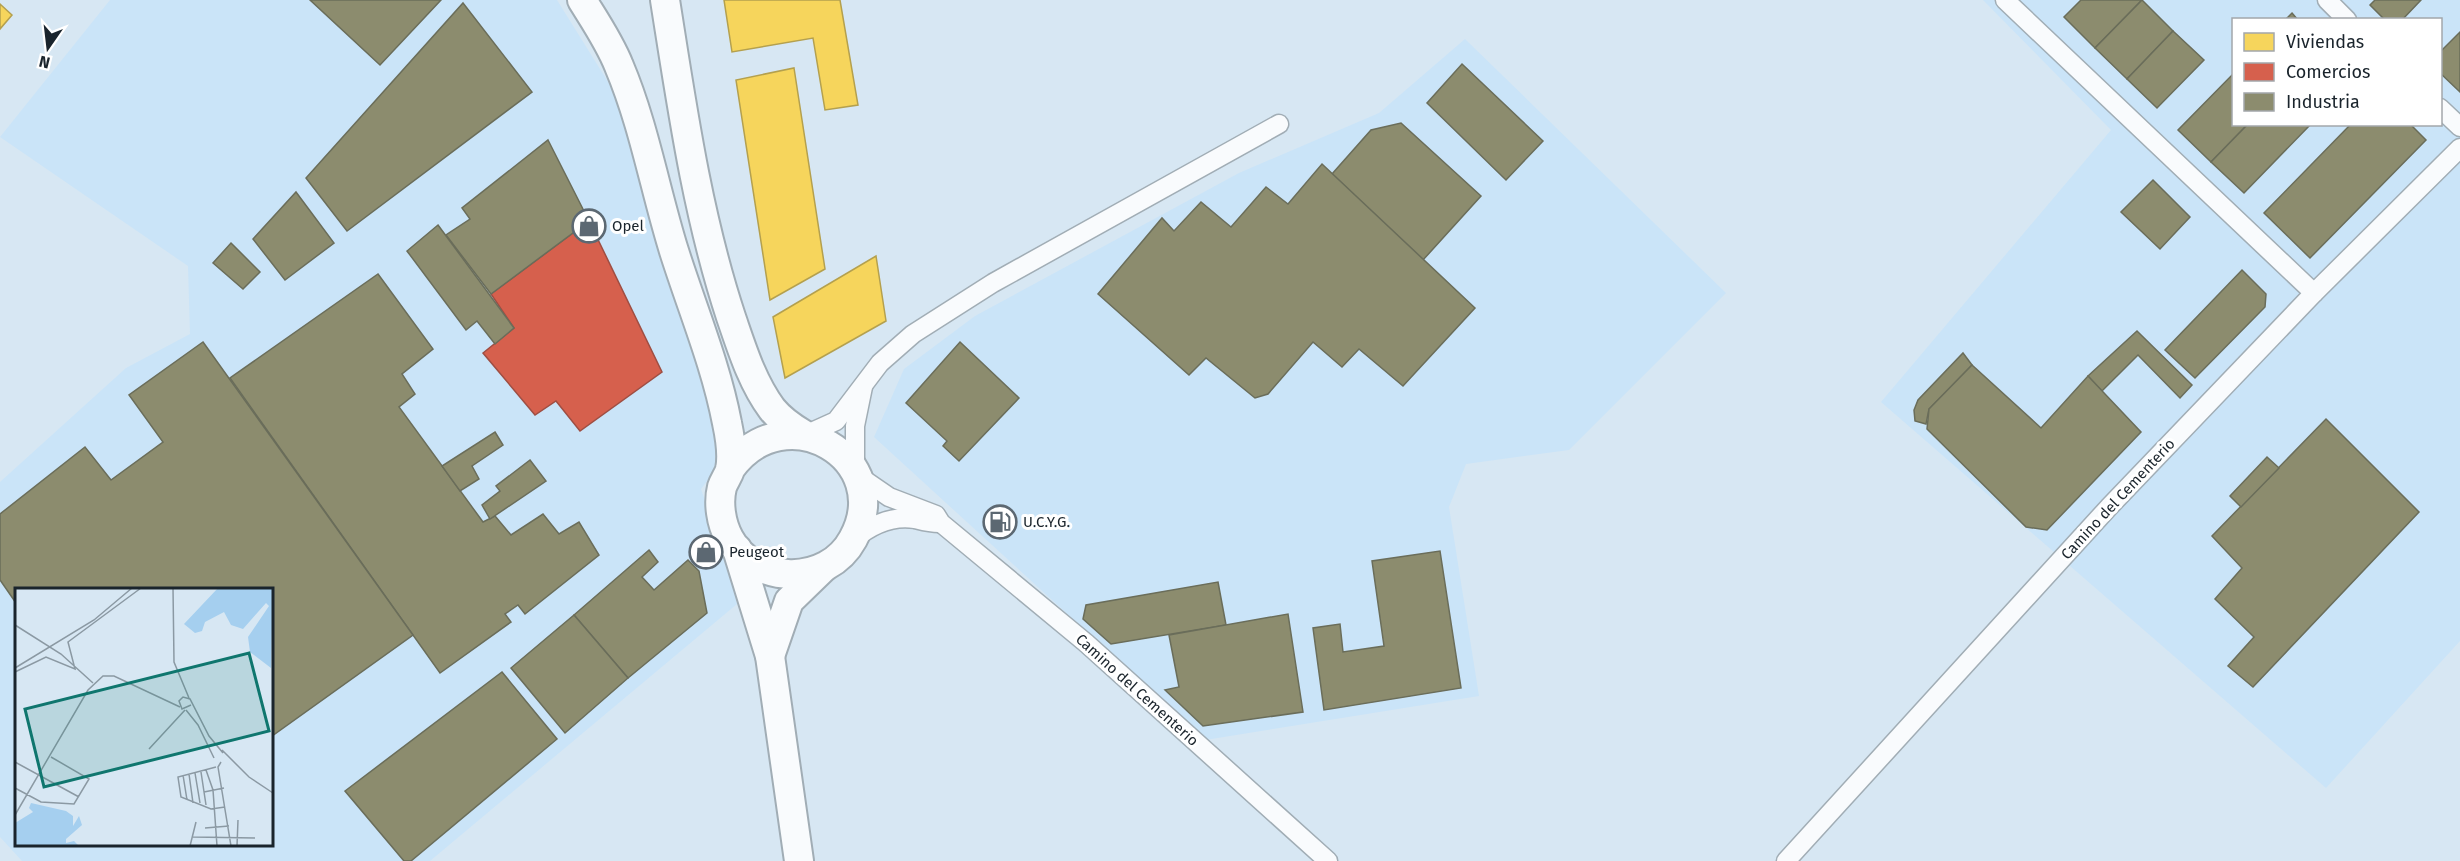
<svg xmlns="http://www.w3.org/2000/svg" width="2460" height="861" viewBox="0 0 2460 861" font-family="'Fira Sans',sans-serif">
<rect width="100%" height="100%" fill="#d7e7f3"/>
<g fill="#cae4f8" fill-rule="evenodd">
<path d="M110 0H557L620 101 719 429 717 468 701 489 730 572 737 604 430 861H22L0 837V482L126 368 190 334 188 266 0 137ZM16 590H272V844H16Z"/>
<path d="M1983 0H2460V641L2326 788 1881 402 2111 130ZM2234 20H2440V124H2234Z"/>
<polygon points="1465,39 1726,293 1569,450 1466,464 1449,507 1479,696 1205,740 874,437 904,369 975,316 1239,173 1379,113"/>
</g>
<g fill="#f6d55c" stroke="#b4a04e" stroke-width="1.5">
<polygon points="724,0 840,0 858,105 825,110 813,38 732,52"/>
<polygon points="0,4 12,15 0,29"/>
<polygon points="794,68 825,269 770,300 736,80"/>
<polygon points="876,256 886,321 785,378 773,317"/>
</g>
<polygon fill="#d6604d" stroke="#9e4e43" stroke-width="1.5" points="589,221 662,372 580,431 556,401 535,415 483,353 514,328 491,294"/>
<g fill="#8c8c6e" stroke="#6a6d5a" stroke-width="1.5">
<polygon points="310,0 441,0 380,65"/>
<polygon points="2081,0 2142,0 2095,48 2064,17"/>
<polygon points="2142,0 2173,31 2127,79 2095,48"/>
<polygon points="2375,0 2421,0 2402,20 2385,20 2370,5"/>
<polygon points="463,3 532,92 347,231 306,178"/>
<polygon points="2292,13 2298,20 2285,20"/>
<polygon points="2173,31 2204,60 2157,108 2127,79"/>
<polygon points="2460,32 2460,92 2440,73 2440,52"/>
<polygon points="1462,64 1543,141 1506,180 1427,103"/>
<polygon points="2234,73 2234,124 2248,124 2211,162 2178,130"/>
<polygon points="1401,123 1481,196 1423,260 1332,174 1371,130"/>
<polygon points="2248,124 2311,124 2244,193 2211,162"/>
<polygon points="2351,124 2410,124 2426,140 2310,258 2264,213"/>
<polygon points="548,140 589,221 491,294 446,235 470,219 462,208"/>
<polygon points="1322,164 1475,308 1403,386 1359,349 1342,367 1313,342 1268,394 1255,398 1206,358 1189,375 1098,294 1162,218 1174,231 1201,202 1231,227 1266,187 1288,204"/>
<polygon points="2153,180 2190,217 2160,249 2121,212"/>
<polygon points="296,192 334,243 285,280 253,239"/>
<polygon points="438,225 514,328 495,344 477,321 466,330 407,251"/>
<polygon points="231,243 260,272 243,289 213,263"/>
<polygon points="2242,270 2266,294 2265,307 2195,378 2165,350"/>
<polygon points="378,274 433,349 402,374 415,394 399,407 483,522 495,516 511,535 543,514 559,534 579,522 599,555 525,614 518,605 505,614 511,622 440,673 230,378"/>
<polygon points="2137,331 2192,385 2180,398 2138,355 2102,391 2088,376"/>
<polygon points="203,342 413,635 272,736 272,590 16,590 16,603 0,580 0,514 85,447 111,480 163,442 129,395"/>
<polygon points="960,342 1019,398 959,461 943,446 947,441 906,403"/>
<polygon points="1963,353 1972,365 1929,409 1926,424 1915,421 1914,410 1918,400"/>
<polygon points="1972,365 2041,428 2088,376 2141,432 2047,530 2026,527 1927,429 1929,409"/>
<polygon points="2326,419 2419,512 2253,687 2228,666 2254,637 2215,599 2242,568 2212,536"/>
<polygon points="495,432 503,445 472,466 479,479 460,491 442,466"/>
<polygon points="2267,457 2279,468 2241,507 2230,496"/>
<polygon points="530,460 546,481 490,519 482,505 500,491 496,486"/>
<polygon points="649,550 658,562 642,577 654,590 688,560 699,571 707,613 628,678 574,615"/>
<polygon points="1440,551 1461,688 1324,710 1313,628 1340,624 1343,652 1384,646 1372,561"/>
<polygon points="1218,582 1226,625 1111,644 1083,619 1086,605"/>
<polygon points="1288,614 1303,712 1203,726 1165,690 1179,687 1169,635"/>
<polygon points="574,615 628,678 565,733 511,668"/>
<polygon points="502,672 557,739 411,861 404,861 345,791"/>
</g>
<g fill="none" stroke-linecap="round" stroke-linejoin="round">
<g stroke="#a1adb5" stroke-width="21">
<g id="street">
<polyline points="2005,0 2314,293"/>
<polyline points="2327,0 2347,20"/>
<polyline points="2440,108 2460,127"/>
<polyline points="805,435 836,421 880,363 913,334 993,283 1279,124"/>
<polyline points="855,472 855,426 863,387"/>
<polyline points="857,475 889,497 936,515 941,523 1086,643 1328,861"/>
<path d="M853 540C871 525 891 515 915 519 923 521 930 523 939 523"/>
<polyline points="1786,861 2109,507 2314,293 2460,148"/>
</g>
</g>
<g stroke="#a1adb5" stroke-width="32">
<g id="primary">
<path d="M582 0C595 21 610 43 619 66 644 125 655 190 674 251 692 308 716 365 727 423 730 437 733 455 730 470 728 476 724 481 722 487 718 503 721 523 729 538 754 585 827 587 853 539 897 459 785 392 730 469"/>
<path d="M665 0C682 107 697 214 731 317 742 349 752 382 772 409 781 420 791 427 803 434"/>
<polyline points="737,549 770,656 799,861"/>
<polyline points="770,656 789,601 823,568"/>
</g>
</g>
<use href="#street" stroke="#f9fbfd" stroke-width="18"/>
<use href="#primary" stroke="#f9fbfd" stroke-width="28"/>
</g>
<defs>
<g id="shop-ring" transform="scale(1.725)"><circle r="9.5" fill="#fff" stroke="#5c6872" stroke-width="1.5"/><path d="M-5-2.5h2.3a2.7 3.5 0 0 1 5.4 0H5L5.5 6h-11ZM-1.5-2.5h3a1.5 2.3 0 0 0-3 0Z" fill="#5c6872"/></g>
<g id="fuel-ring" transform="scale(1.725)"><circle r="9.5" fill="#fff" stroke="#5c6872" stroke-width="1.5"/><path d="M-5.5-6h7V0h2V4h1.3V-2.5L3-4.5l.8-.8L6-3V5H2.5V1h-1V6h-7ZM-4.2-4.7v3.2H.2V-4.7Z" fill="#5c6872"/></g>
</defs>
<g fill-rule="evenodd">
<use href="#shop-ring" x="589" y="226"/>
<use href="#fuel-ring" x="1000" y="522"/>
<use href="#shop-ring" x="706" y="552"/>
</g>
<g text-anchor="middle" stroke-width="6" stroke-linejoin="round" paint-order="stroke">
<g font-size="15" fill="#1a242c" stroke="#fff" text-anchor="start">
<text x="612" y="231">Opel</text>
<text x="1023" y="527">U.C.Y.G.</text>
<text x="729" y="557">Peugeot</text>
</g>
<g font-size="15" fill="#1a242c" stroke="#fff">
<text transform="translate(2118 499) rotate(-47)" y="5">Camino del Cementerio</text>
<text transform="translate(1137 690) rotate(42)" y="5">Camino del Cementerio</text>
</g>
</g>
<g transform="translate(15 588)">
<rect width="258" height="258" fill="#d7e7f3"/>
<path d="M203 0H258L256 80 235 64 233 49 254 18 251 15 228 41 216 37 209 24 190 34 187 43 180 45 169 36ZM16 215 51 223 58 228V238L64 228 67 237 51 251V255L59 253 64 258H0V235L18 224 14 220Z" fill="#a5cfef"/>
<path fill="none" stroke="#8b99a3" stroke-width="1.5" d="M158 0 159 74 174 110M0 37 46 66 78 95M0 80 79 32 117 0M0 84 31 69 60 81 53 54 126 0M176 117 167 121 164 113 168 109 175 111 194 148 208 165M171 122 183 137 199 170M134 161 170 122M207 162 234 189 258 205M0 174 64 209M206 174 203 179 216 258M201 179 163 189 166 209 196 221 210 219M191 182 198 202 202 258M186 184 191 217M180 185 185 215M174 186 178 215M168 187 172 212M0 200 26 214 59 216 74 191 36 169M189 204 209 200M0 227 73 102 88 88H99L165 119M190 240 214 238M178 249 240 250M175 258 181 234M222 258 223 232"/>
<path fill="#0f766e" fill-opacity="0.15" stroke="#0f766e" stroke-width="3" d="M234 65 254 143 29 199 10 121Z"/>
<rect width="258" height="258" fill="none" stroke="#1a242c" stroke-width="3"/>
</g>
<rect x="2232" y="18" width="210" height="108" fill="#ffffff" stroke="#a3a7ab" stroke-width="1.5"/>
<rect x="2244" y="33" width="30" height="18" fill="#f6d55c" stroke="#a3a7ab" stroke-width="1.5"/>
<text x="2286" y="48" font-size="18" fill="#1a242c">Viviendas</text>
<rect x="2244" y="63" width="30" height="18" fill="#d6604d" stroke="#a3a7ab" stroke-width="1.5"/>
<text x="2286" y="78" font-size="18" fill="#1a242c">Comercios</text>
<rect x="2244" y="93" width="30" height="18" fill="#8c8c6e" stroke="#a3a7ab" stroke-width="1.5"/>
<text x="2286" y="108" font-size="18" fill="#1a242c">Industria</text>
<g transform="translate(48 48) rotate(194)" stroke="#ffffff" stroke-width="4.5" paint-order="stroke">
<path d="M0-4.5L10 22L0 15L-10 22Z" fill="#1a242c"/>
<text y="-9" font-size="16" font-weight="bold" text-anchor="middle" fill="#1a242c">N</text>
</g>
</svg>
